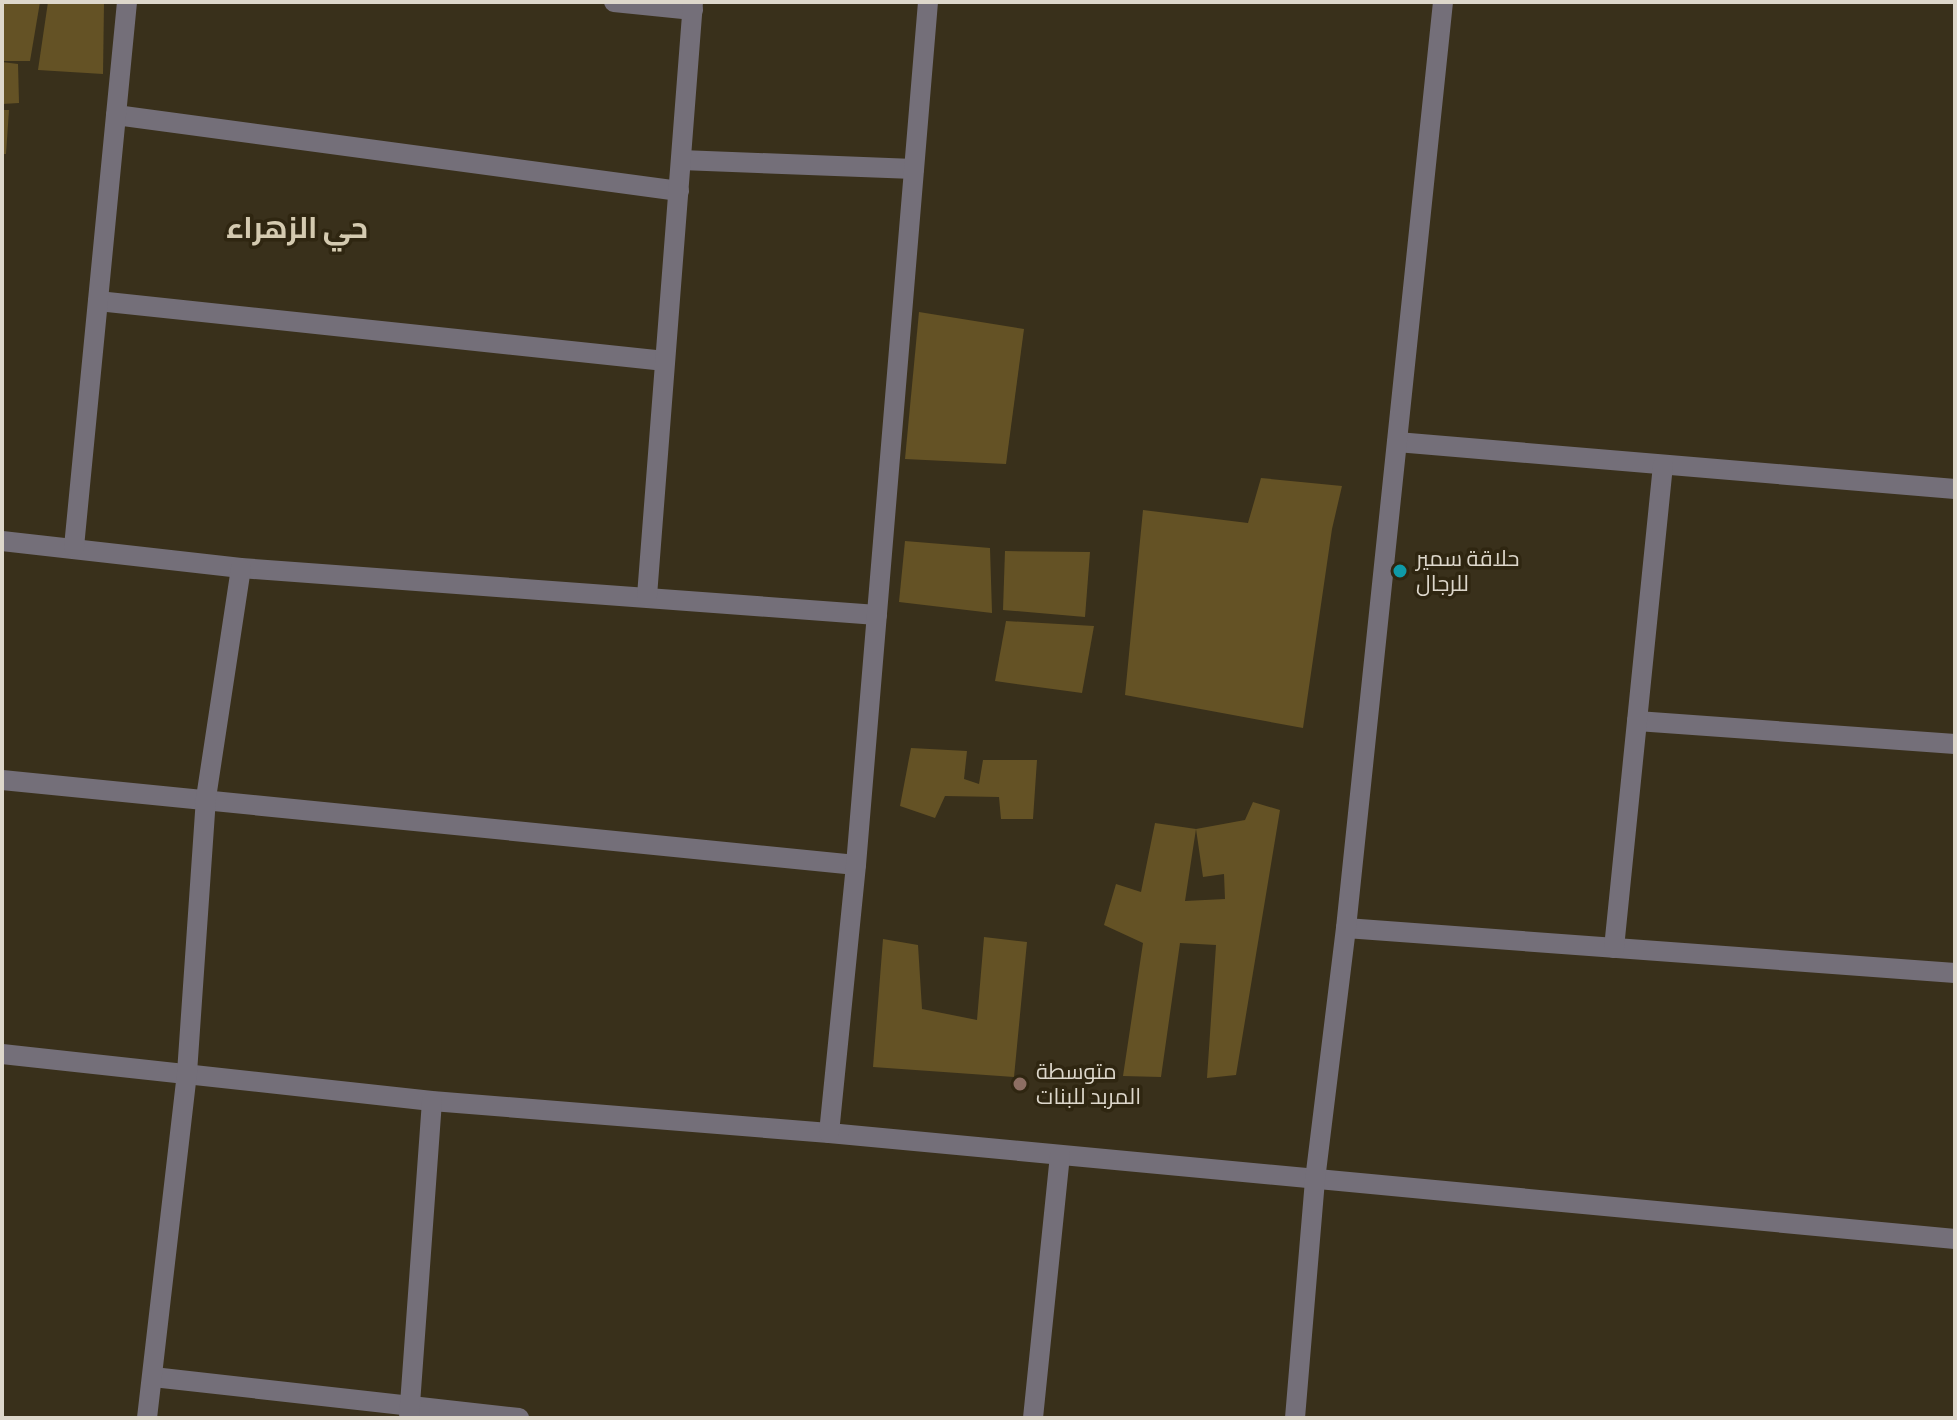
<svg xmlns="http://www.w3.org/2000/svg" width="1957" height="1420" viewBox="0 0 1957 1420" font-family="Bitter,Cairo,serif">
<rect width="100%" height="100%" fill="#39301b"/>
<g fill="#645225">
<polygon points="2,2 40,2 30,61 2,61"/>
<polygon points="48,2 104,2 103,74 38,70"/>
<polygon points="2,62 18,64 19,103 2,104"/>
<polygon points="2,110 9,110 6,154 2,154"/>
<polygon points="919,312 1024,329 1006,464 905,459"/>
<polygon points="1261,478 1342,486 1332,529 1303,728 1125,695 1143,510 1248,523"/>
<polygon points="905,541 990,548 992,613 899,602"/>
<polygon points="1005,551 1090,552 1085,617 1003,610"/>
<polygon points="1006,621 1094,626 1082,693 995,681"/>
<polygon points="911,748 967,751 964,779 979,784 983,760 1037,760 1033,819 1001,819 999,797 945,796 935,818 900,806"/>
<polygon points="1253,802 1280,810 1236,1075 1207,1078 1216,945 1180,943 1161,1077 1123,1076 1143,943 1104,925 1116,884 1141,892 1155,823 1196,829 1185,901 1225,899 1224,874 1203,877 1196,829 1245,820"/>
<polygon points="984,937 1027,942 1014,1077 873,1067 883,939 918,945 922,1009 977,1020"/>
</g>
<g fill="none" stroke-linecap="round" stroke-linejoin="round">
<g stroke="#746f79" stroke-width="20">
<polyline points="614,2 693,10"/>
<polyline points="116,115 679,191"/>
<polyline points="681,160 914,169"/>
<polyline points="98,301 665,361"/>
<polyline points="1397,442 1955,489"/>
<polyline points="2,541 241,568 877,615"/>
<polyline points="74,547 127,2"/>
<polyline points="647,596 693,2"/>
<polyline points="1637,721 1955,744"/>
<polyline points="2,780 856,865"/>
<polyline points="1346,928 1955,973"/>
<polyline points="1614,948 1663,465"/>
<polyline points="2,1054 432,1101 829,1133 1955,1239"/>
<polyline points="829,1133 856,865 928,2"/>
<polyline points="153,1377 519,1418"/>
<polyline points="147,1418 187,1073 206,798 241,568"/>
<polyline points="409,1418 432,1101"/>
<polyline points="1033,1418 1060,1155"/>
<polyline points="1295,1418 1315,1180 1346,928 1443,2"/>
</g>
</g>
<circle fill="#0f9aa8" stroke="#2f2611" stroke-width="3" cx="1400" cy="571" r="8"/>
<circle fill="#8d6e63" stroke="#2f2611" stroke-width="3" cx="1020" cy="1084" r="8"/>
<g text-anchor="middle" stroke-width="7" stroke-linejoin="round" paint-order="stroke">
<g font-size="22" fill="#ddd7cb" stroke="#2f2611" text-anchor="start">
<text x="1416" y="566">حلاقة سمير<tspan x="1416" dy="25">للرجال</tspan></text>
<text x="1036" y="1079">متوسطة<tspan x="1036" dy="25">المربد للبنات</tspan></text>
</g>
<g font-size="30" font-weight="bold" fill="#d4cab0" stroke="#2f2611">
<text x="297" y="238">حي الزهراء</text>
</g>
</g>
<rect width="1957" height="1420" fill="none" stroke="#ddd7cb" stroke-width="8"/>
</svg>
